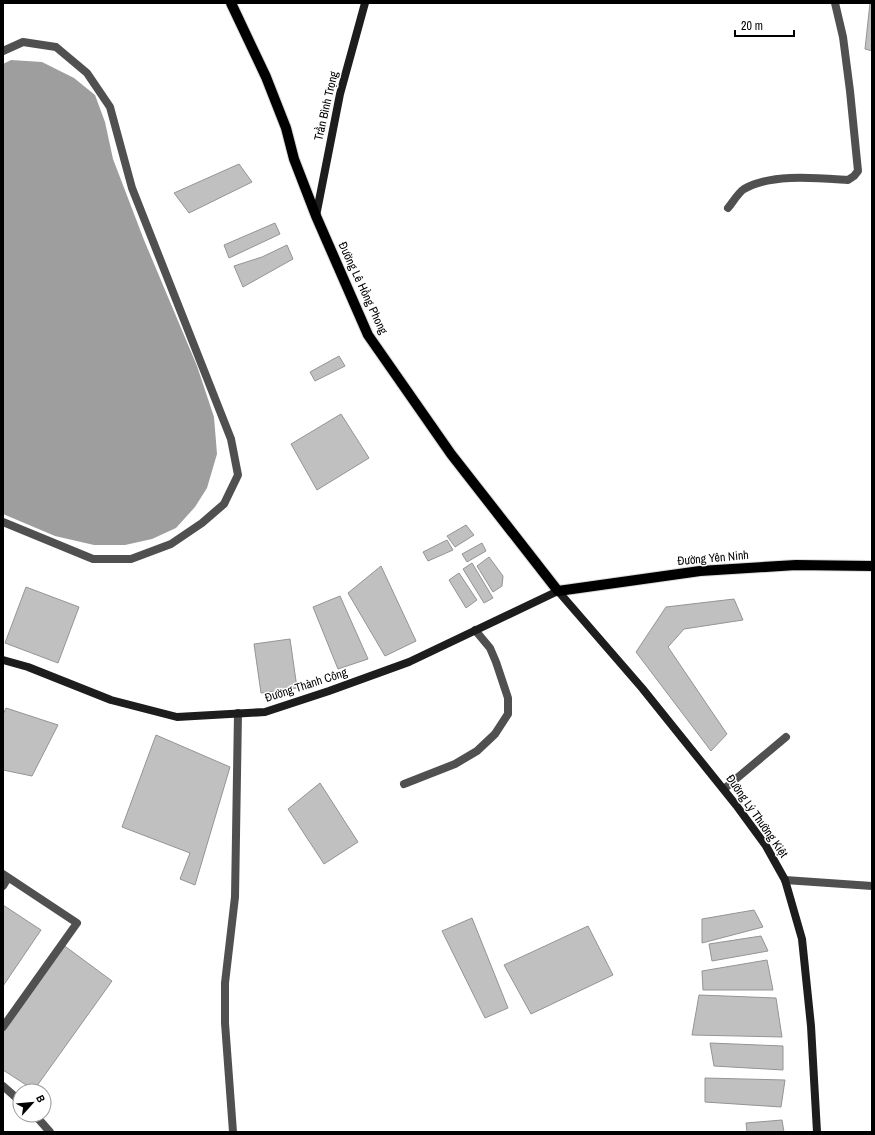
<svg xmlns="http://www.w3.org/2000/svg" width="875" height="1135" viewBox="0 0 875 1135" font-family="'Archivo Narrow',sans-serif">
<rect width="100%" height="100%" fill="#fff"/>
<polygon fill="#9e9e9e" points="11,60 42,62 74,78 95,95 105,122 113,159 144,240 197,366 214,417 217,454 207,488 195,507 176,528 152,539 125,545 94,545 55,536 3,514 3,64"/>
<g fill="#c0c0c0" stroke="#949494">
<polygon points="870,3 872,3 872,51 865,49"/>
<polygon points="239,164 252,182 189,213 174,193"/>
<polygon points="275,223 280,234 229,258 224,245"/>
<polygon points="287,245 293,259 243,287 234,266 262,257"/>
<polygon points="339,356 345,366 315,381 310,372"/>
<polygon points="341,414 369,458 317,490 291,444"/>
<polygon points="466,525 474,535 455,547 447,536"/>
<polygon points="447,540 453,550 428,561 423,552"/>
<polygon points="482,543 486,551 467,562 462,554"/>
<polygon points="489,557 503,576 502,586 493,592 477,566"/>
<polygon points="472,563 493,598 484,603 463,569"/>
<polygon points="381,566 416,641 385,656 348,593"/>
<polygon points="459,573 477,600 466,608 449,580"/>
<polygon points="26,587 79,607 58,663 5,643"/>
<polygon points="340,596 368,659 338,669 313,607"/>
<polygon points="734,599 743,620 684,629 668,647 727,734 711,751 636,652 666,607"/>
<polygon points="290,639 297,688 261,693 254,644"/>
<polygon points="6,708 58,725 32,776 3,770 3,715"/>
<polygon points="156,735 230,767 195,885 180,879 190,853 122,827"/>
<polygon points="320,783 358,842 324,864 288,809"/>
<polygon points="3,905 41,930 3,986"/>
<polygon points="754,910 763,927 702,943 702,919"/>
<polygon points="472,918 508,1008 485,1018 442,931"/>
<polygon points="588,926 613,975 531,1014 504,965"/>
<polygon points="761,936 768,951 712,961 709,944"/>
<polygon points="62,944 112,981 34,1090 3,1070 3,1027"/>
<polygon points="767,960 773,990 703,990 702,971"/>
<polygon points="699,995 776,998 782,1037 692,1035"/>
<polygon points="710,1043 783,1046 783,1070 714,1066"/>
<polygon points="705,1078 785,1080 781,1107 705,1102"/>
<polygon points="782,1120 784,1132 747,1132 746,1123"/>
</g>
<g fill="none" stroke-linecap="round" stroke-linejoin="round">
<g stroke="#dbdbdb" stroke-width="12">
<polyline id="primary" points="231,3 266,77 286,128 294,159 316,216 368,335 451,454 558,591 700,571 796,565 872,566"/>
</g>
<g stroke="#505050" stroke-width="8">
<polyline points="3,51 23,42 56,47 87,73 110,107 132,188 231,439 238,475 224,504 202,523 171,544 131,559 93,559 3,522"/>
<path d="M728 208C733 202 738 193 744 189 771 173 818 178 848 180L854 176 858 171 850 91 843 37 835 3"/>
<polyline points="404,784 455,764 477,751 495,734 508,714 508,698 496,662 490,648 475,630"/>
<polyline points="724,789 786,737"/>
<polyline points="3,874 77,923 3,1027"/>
<polyline points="3,886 8,878"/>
</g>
<g stroke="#505050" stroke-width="8">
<polyline points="785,880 872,886"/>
<polyline points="3,1086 20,1101"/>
<polyline points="35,1115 50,1132"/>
<polyline points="233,1132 225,1023 225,983 235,897 238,713"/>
</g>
<g stroke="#1d1d1d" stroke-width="8">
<polyline points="316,216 340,94 365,3"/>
<polyline points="3,660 28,667 111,700 177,717 265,712 329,691 409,662 558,591 642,688 736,805 766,846 785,880 802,939 811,1026 817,1132"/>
</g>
<use href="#primary" stroke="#000" stroke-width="10"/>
</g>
<g text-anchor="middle" stroke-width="3" stroke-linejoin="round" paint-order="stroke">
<g font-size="12" fill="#000" stroke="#fff">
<text transform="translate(326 106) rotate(-77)" y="4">Trần Bình Trọng</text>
<text transform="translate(363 288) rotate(65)" y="4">Đường Lê Hồng Phong</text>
<text transform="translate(713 558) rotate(-5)" y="4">Đường Yên Ninh</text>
<text transform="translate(306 685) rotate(-18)" y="4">Đường Thành Công</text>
<text transform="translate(757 816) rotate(55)" y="4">Đường Lý Thường Kiệt</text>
</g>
</g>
<rect width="875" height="1135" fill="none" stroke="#000000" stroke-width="8"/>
<g transform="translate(32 1103) rotate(63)"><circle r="19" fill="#ffffff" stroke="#999999"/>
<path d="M0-3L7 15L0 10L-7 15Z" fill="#000000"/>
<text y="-6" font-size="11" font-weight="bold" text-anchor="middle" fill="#000000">B</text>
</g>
<path d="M735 30v6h59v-6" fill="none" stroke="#000000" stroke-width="2"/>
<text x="741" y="30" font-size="12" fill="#000000" stroke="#ffffff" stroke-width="3" paint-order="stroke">20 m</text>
</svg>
